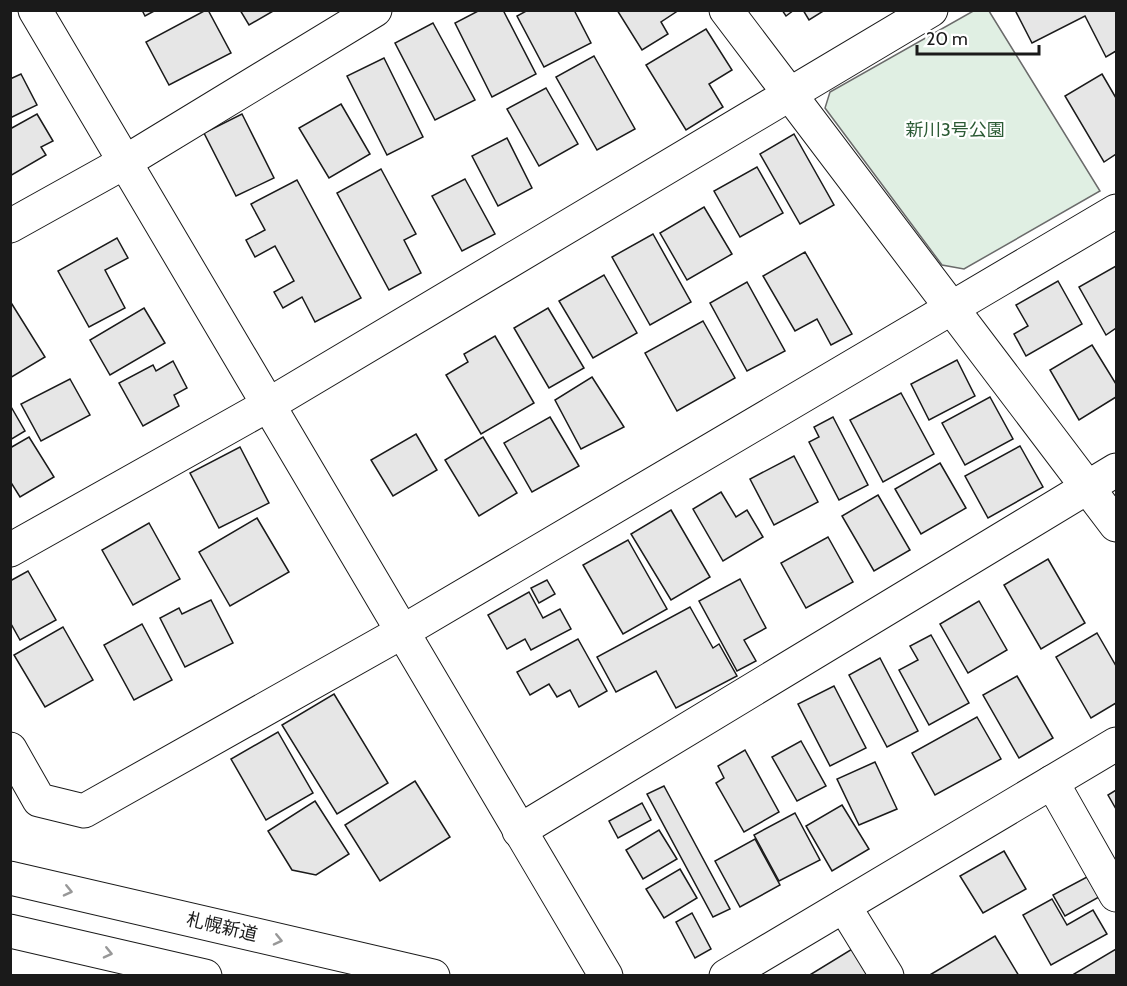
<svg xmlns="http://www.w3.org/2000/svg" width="1127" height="986" viewBox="0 0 1127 986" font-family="Cabin,'Noto Sans JP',sans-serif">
<rect width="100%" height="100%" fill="#fff"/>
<polygon fill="#e0efe3" stroke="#6a6a6a" stroke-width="1.5" points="975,10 989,11 1100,191 964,269 942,265 825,108 830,92"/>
<g fill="#e6e6e6" stroke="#1a1a1a" stroke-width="1.5">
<polygon points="142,10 156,10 145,16"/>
<polygon points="206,10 208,10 231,53 169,85 146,42"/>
<polygon points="240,10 275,10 249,25"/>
<polygon points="480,10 503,10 536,74 492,97 455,23"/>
<polygon points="528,10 574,10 591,43 544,67 517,16"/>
<polygon points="617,10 679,10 661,22 668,34 642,50"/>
<polygon points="782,10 794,10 786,16"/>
<polygon points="803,10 825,10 809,20"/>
<polygon points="1015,10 1116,10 1116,51 1106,57 1085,16 1032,43"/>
<polygon points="433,23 475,100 435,120 395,43"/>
<polygon points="706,29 732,70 709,84 723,107 686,130 646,65"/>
<polygon points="594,56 635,129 597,150 556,77"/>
<polygon points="384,58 423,137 387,155 347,76"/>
<polygon points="21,74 37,105 10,118 10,79"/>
<polygon points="1102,74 1116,98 1116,154 1104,162 1065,96"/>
<polygon points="546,88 578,144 539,166 507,109"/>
<polygon points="341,104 370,154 329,178 299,128"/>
<polygon points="37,114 53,141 41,147 46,155 10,176 10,129"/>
<polygon points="242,114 274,178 236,196 204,133"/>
<polygon points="794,134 834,205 800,224 760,154"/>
<polygon points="507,138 532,188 498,206 472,156"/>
<polygon points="757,167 783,213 740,237 714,191"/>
<polygon points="381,169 416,234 404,240 421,273 389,290 337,193"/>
<polygon points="465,179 495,234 462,251 432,196"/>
<polygon points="297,180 361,298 315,322 302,297 283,308 274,292 294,281 275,246 255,257 246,240 265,230 251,204"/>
<polygon points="704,207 732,254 687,280 660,233"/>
<polygon points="653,234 691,302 650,325 612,257"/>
<polygon points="117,238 128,258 105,270 125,308 89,327 58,271"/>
<polygon points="805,252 852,334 831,345 817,319 795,331 763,276"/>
<polygon points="1116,266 1116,328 1106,335 1079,287"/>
<polygon points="604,275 637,333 593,358 559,301"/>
<polygon points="1058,281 1082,324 1026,356 1014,334 1028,326 1016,305"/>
<polygon points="747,282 785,351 747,371 710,303"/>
<polygon points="10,301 45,357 10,378"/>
<polygon points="144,308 165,343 110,375 90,340"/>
<polygon points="548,308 584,368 549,388 514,328"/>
<polygon points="703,321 735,378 677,411 645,353"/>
<polygon points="495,336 534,403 481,434 446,375 468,362 464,354"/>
<polygon points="1092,345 1116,384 1116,397 1079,420 1050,370"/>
<polygon points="957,360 975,396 929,420 911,384"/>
<polygon points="173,361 187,388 174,395 179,406 143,426 119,383 153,365 156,371"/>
<polygon points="592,377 624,427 581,449 555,400"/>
<polygon points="70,379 90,415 41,441 21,404"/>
<polygon points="901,393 934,454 883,482 850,420"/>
<polygon points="990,397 1013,439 965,465 942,423"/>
<polygon points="10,405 25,431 10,440"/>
<polygon points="550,417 579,466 532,492 504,443"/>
<polygon points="833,417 868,485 839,500 809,442 819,437 814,427"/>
<polygon points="416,434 437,470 393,496 371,460"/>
<polygon points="29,437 54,477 20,497 10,481 10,448"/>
<polygon points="483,437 517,493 479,516 445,460"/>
<polygon points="1020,446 1043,487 988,518 965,476"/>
<polygon points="240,447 269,503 219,528 190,473"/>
<polygon points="794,456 818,502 774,525 750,479"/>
<polygon points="940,463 966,508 921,534 895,489"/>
<polygon points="721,492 736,517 747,510 763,537 723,561 693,509"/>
<polygon points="878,495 910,550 874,571 842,516"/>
<polygon points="671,510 710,577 671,600 631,534"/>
<polygon points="257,518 289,572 230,606 199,552"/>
<polygon points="149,523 180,579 133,605 102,550"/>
<polygon points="828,537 853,582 806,608 781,563"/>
<polygon points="628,540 667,609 623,634 583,565"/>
<polygon points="1048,559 1085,623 1041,649 1004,585"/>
<polygon points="28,571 56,620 20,640 10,622 10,581"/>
<polygon points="740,579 766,628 744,640 756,661 737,671 699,601"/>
<polygon points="547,580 555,594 539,603 531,588"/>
<polygon points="529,592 543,618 560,609 571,629 531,650 525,639 507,649 488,615"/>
<polygon points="211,600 233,643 185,667 160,618 179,608 182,614"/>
<polygon points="979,601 1007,650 968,673 940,624"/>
<polygon points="690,607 713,648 719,644 737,676 676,708 656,671 616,692 597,657"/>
<polygon points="142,624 172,680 134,700 104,645"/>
<polygon points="63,627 93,680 45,707 14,655"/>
<polygon points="1097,633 1116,666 1116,703 1091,718 1056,657"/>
<polygon points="931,635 969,703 929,725 899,670 918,660 910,646"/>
<polygon points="578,639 607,691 579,707 570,690 557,697 549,684 530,695 517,672"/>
<polygon points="880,658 918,731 887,747 849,675"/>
<polygon points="1017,676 1053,738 1019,758 983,695"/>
<polygon points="834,686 866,748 830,766 798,704"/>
<polygon points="334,694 388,783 337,814 282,725"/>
<polygon points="977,717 1001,759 935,795 912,753"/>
<polygon points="278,732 313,793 266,820 231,759"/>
<polygon points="801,741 826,786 797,801 772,757"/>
<polygon points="745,750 779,812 744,832 716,783 724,778 718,766"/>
<polygon points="875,762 897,809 859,825 837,779"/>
<polygon points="415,781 450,837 380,881 345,825"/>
<polygon points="664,786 730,909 713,917 647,794"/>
<polygon points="1116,790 1116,809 1108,795"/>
<polygon points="315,801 349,854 316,875 292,870 268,831"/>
<polygon points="642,803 651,820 618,838 609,821"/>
<polygon points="842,805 869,849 832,871 806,826"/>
<polygon points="795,813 820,860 779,881 754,835"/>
<polygon points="659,830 677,859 643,879 626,850"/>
<polygon points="755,839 780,885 740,907 715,861"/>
<polygon points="1004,851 1026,889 983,913 960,876"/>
<polygon points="680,869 697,898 664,918 646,889"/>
<polygon points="1087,877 1099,897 1065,916 1053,895"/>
<polygon points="1052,899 1067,925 1093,910 1107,934 1051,965 1023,915"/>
<polygon points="692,913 711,949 695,958 676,922"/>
<polygon points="995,936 1019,976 928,976"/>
<polygon points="857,946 874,976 808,976"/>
<polygon points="1116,949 1116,976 1075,976 1074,974"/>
</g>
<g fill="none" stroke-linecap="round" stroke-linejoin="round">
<g stroke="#1a1a1a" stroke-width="35">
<g id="street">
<polyline points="35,10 606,976"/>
<polyline points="726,10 1116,525"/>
<polyline points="10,226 125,162 375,10"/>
<polyline points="10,550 268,405 931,10"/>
<polyline points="10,749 39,800 84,811 402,632 1116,211"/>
<polyline points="1052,782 1116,895"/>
<polyline points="519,831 1116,470"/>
<polyline points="844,906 887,976"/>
<polyline points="726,976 1116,744"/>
</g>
</g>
<g stroke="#1a1a1a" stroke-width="35">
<g id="highway">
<polyline points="10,878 433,976"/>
<polyline points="10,931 205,976"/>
</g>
</g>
<use href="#street" stroke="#fff" stroke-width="33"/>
<use href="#highway" stroke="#fff" stroke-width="33"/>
</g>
<defs><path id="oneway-chevron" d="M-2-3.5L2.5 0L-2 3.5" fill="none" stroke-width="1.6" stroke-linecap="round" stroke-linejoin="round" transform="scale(1.5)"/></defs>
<g stroke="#989898">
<use href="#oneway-chevron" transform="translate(68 891) rotate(13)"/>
<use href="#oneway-chevron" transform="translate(278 940) rotate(13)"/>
<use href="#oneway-chevron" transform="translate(108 953) rotate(13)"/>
</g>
<g text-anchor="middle" stroke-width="4.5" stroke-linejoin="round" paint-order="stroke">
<g font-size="18" fill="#2b5a34" stroke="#fff">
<text x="955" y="136">新川3号公園</text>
</g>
<g font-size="18" fill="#1a1a1a" stroke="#fff">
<text transform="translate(222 927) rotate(13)" y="6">札幌新道</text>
</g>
</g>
<rect width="1127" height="986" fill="none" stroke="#1a1a1a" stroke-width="24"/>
<path d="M917 45v9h122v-9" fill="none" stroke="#1a1a1a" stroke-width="3"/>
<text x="926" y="45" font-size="18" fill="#1a1a1a" stroke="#ffffff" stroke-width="4.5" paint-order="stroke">20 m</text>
</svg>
